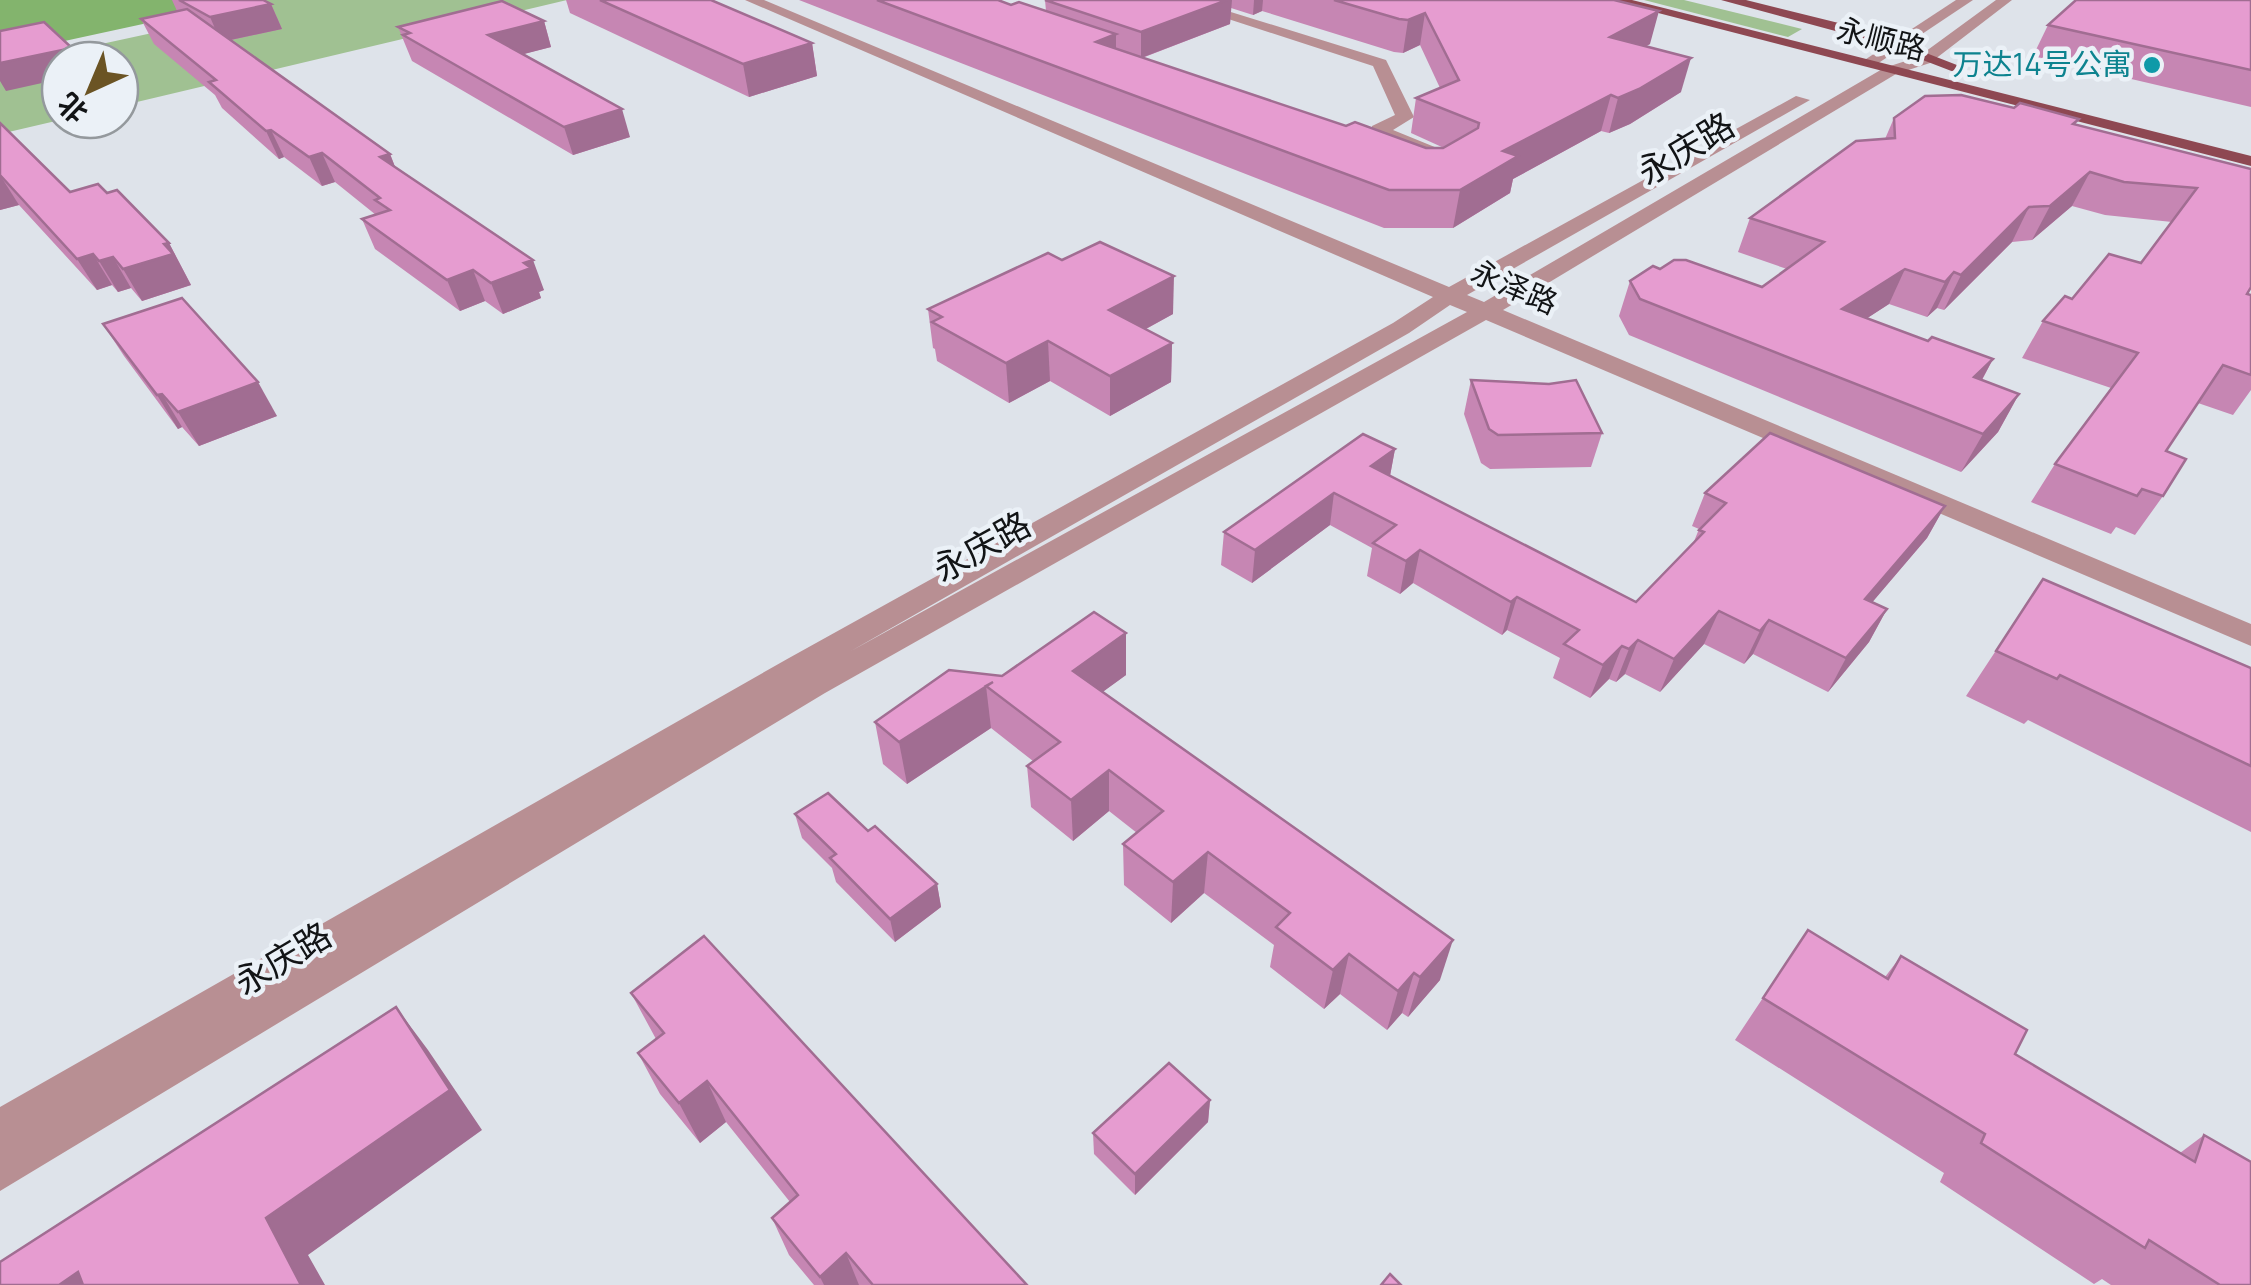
<svg xmlns="http://www.w3.org/2000/svg" width="2251" height="1285" viewBox="0 0 2251 1285" font-family="Manrope,'Noto Sans SC',sans-serif">
<rect width="100%" height="100%" fill="#dee3ea"/>
<g fill="#a0c192">
<polygon points="257,0 567,0 120,106 120,60 60,60 60,120 0,134 0,66 268,8"/>
<polygon points="1644,0 1684,0 1802,29 1788,37"/>
</g>
<polygon fill="#83b46d" points="0,0 248,0 249,1 0,55"/>
<g fill="none" stroke-linecap="round" stroke-linejoin="round">
<g fill="#b88f93" fill-rule="evenodd">
<path d="M745 0H764L1449 287 1796 96 1810 100 1467 295 1484 302 1884 68 1918 57 1996 0H2012L1930 63 1896 74 1503 310 2251 624V646L1486 320 825 693 0 1191V1107L789 658 1393 323 1433 297ZM1450 305 1467 312 851 651 1409 333Z"/>
<polygon points="1170,0 1192,0 1386,60 1414,117 1393,130 1469,161 1461,167 1449,167 1446,162 1372,134 1372,126 1395,115 1373,66"/>
<polygon points="1956,0 1973,0 1874,66 1860,63"/>
</g>
<g fill="#8e4852" fill-rule="evenodd">
<polygon points="1608,0 1632,0 2251,156 2251,166"/>
<polygon points="1721,0 1746,0 1867,30 1962,67 1954,72 1876,42"/>
</g>
</g>
<g fill="#c686b3" fill-rule="evenodd">
<polygon points="172,0 263,0 271,4 282,29 231,40 390,154 395,167 544,290 539,292 541,298 503,314 485,301 460,311 375,249 362,219 376,215 335,182 322,186 284,157 279,159 222,108 215,95 154,44 141,19 177,11"/>
<polygon points="566,0 711,0 812,43 817,76 749,97 570,13"/>
<path d="M799 0H998L1011 5 1046 11 1045 0H1614L1650 44 1646 46 1681 92 1630 124 1609 133 1601 131 1513 179 1510 193 1453 228H1384ZM1231 8 1253 15 1262 11 1394 52 1403 53 1420 45 1440 88 1416 98 1411 133 1444 148H1426L1346 126 1142 58 1230 24Z"/>
<polygon points="2251,0 2251,107 2033,56 2048,25"/>
<polygon points="544,21 551,47 523,54 630,137 573,155 412,61 398,27"/>
<polygon points="1894,118 2076,125 2251,169 2247,294 2251,295 2251,390 2233,415 2198,403 2166,451 2163,496 2135,535 2116,527 2111,534 2031,502 2055,464 2111,388 2022,358 2043,321 2072,299 2141,263 2172,222 2105,215 2072,206 2032,240 2012,242 1944,310 1937,308 1927,317 1889,304 1867,318 1928,341 1993,359 1982,380 2019,394 1998,432 1961,472 1629,335 1619,316 1630,281 1660,269 1762,287 1787,269 1738,252 1750,218 1885,139"/>
<polygon points="0,123 70,192 107,193 169,243 191,285 142,301 131,288 118,292 112,285 97,290 19,205 0,210"/>
<polygon points="928,309 1173,314 1146,329 1172,343 1171,382 1110,416 1050,381 1009,403 937,361 935,349 933,348"/>
<polygon points="103,324 277,416 199,446 182,427 178,429 124,356"/>
<polygon points="1471,380 1602,433 1591,467 1490,469 1481,463 1464,414"/>
<polygon points="1395,449 1390,476 1636,602 1693,544 1699,529 1692,526 1705,493 1945,506 1927,538 1872,602 1887,609 1869,642 1828,692 1753,654 1744,664 1704,644 1660,692 1625,674 1616,682 1609,679 1590,698 1553,678 1560,658 1507,630 1502,635 1413,583 1400,594 1367,576 1372,548 1330,525 1252,583 1221,565 1224,532"/>
<polygon points="2043,579 2251,668 2251,832 2028,720 2024,724 1966,696"/>
<polygon points="1126,675 1102,692 1440,980 1408,1017 1402,1013 1387,1030 1340,994 1324,1009 1270,967 1274,945 1204,893 1171,923 1124,885 1123,844 1137,833 1109,811 1073,841 1031,807 1027,766 1033,761 991,728 907,784 883,764 875,722 1002,676"/>
<polygon points="795,814 868,831 937,884 941,907 895,942 836,882 832,868 802,838"/>
<polygon points="1808,930 1885,977 1901,956 2015,1054 2180,1153 2204,1135 2251,1285 2111,1285 2102,1279 2094,1284 1940,1182 1944,1173 1735,1040"/>
<polygon points="631,993 1027,1285 814,1285 789,1255 772,1218 790,1202 726,1122 700,1143 660,1094 638,1053 656,1039"/>
<polygon points="1210,1100 1208,1122 1135,1195 1094,1154 1093,1133"/>
</g>
<g fill="#a16d92">
<polygon points="1227,0 1232,0 1230,24 1141,58 1141,32"/>
<polygon points="1254,0 1263,0 1262,11 1253,15"/>
<polygon points="271,4 282,29 221,42 210,17"/>
<polygon points="1659,11 1650,44 1601,70 1610,37"/>
<polygon points="1425,13 1420,45 1403,53 1408,20"/>
<polygon points="544,21 551,47 497,61 488,35"/>
<polygon points="1116,34 1116,68 1096,42"/>
<polygon points="812,43 817,76 749,97 743,64"/>
<polygon points="72,48 78,60 60,60 60,79 6,91 0,81 0,63"/>
<polygon points="1691,58 1681,92 1630,124 1609,133 1618,98"/>
<polygon points="1611,95 1601,131 1513,179 1510,193 1453,228 1460,190 1503,151"/>
<polygon points="622,109 630,137 573,155 564,127"/>
<polygon points="271,130 284,157 279,159 266,131"/>
<polygon points="322,153 335,182 322,186 309,157"/>
<polygon points="390,154 401,182 380,157"/>
<polygon points="2090,172 2072,206 2032,240 2050,206"/>
<polygon points="0,175 19,205 0,210"/>
<polygon points="2029,207 2012,242 1944,310 1961,275"/>
<polygon points="169,243 191,285 142,301 123,269"/>
<polygon points="93,254 112,285 97,290 77,259"/>
<polygon points="113,257 131,288 118,292 99,261"/>
<polygon points="533,260 544,290 539,292 541,298 503,314 491,283 524,263"/>
<polygon points="1905,269 1889,304 1826,345 1842,309"/>
<polygon points="473,270 485,301 460,311 447,280"/>
<polygon points="1954,272 1937,308 1927,317 1945,282"/>
<polygon points="1174,276 1173,314 1109,349 1109,310"/>
<polygon points="1048,341 1050,381 1009,403 1006,363"/>
<polygon points="1172,343 1171,382 1110,416 1110,376"/>
<polygon points="1993,359 1973,396 1974,377"/>
<polygon points="258,382 277,416 199,446 178,412"/>
<polygon points="162,394 182,427 178,429 157,395"/>
<polygon points="2019,394 1998,432 1961,472 1983,434"/>
<polygon points="1395,449 1389,481 1371,466"/>
<polygon points="1334,493 1330,525 1252,583 1255,550"/>
<polygon points="1945,506 1927,538 1847,632 1865,599"/>
<polygon points="1420,550 1413,583 1400,594 1406,561"/>
<polygon points="1517,597 1507,630 1502,635 1511,602"/>
<polygon points="1887,609 1869,642 1828,692 1846,658"/>
<polygon points="1719,611 1704,644 1660,692 1674,659"/>
<polygon points="1769,620 1753,654 1744,664 1760,631"/>
<polygon points="1126,633 1126,675 1074,713 1073,671"/>
<polygon points="1638,640 1625,674 1616,682 1629,649"/>
<polygon points="1622,646 1609,679 1590,698 1603,665"/>
<polygon points="986,686 991,728 907,784 899,742"/>
<polygon points="1109,770 1109,811 1073,841 1071,800"/>
<polygon points="1208,852 1204,893 1171,923 1173,882"/>
<polygon points="937,884 941,907 895,942 890,919"/>
<polygon points="1453,940 1440,980 1408,1017 1420,977"/>
<polygon points="1349,954 1340,994 1324,1009 1333,970"/>
<polygon points="1414,973 1402,1013 1387,1030 1398,991"/>
<polygon points="396,1007 428,1050 482,1130 308,1255 325,1285 301,1285 266,1218"/>
<polygon points="707,1081 726,1122 700,1143 679,1103"/>
<polygon points="1210,1100 1208,1122 1135,1195 1135,1174"/>
<polygon points="846,1253 859,1285 824,1285 820,1277"/>
<polygon points="78,1272 97,1285 59,1285"/>
</g>
<g fill="#e69cd0" stroke="#a16d92" stroke-width="2.5">
<polygon points="179,0 263,0 271,4 210,17"/>
<polygon points="600,0 711,0 812,43 743,64"/>
<polygon points="877,0 998,0 1011,5 1019,2 1116,34 1096,42 1346,126 1355,122 1426,148 1443,148 1478,128 1479,123 1416,98 1459,80 1425,13 1408,20 1399,19 1334,0 1614,0 1659,11 1610,37 1691,58 1639,89 1618,98 1611,95 1503,151 1518,156 1460,190 1389,190"/>
<polygon points="1045,0 1227,0 1141,32"/>
<polygon points="2076,0 2251,0 2251,70 2048,25"/>
<polygon points="502,1 544,21 488,35 622,109 564,127 403,35 410,33 398,27"/>
<polygon points="187,9 390,154 380,157 533,260 524,263 531,268 491,283 473,270 447,280 362,219 390,210 375,200 380,198 322,153 309,157 271,130 266,131 209,82 216,80 141,19"/>
<polygon points="44,22 72,48 0,63 0,31"/>
<polygon points="1961,95 2014,108 2020,103 2079,119 2073,124 2251,169 2251,287 2247,294 2251,295 2251,375 2223,365 2166,451 2186,459 2163,496 2142,489 2137,496 2055,464 2138,353 2043,321 2065,296 2072,299 2109,254 2141,263 2197,188 2124,182 2090,172 2050,206 2029,207 1961,275 1954,272 1945,282 1905,269 1842,309 1928,341 1932,337 1993,359 1974,377 2019,394 1983,434 1640,299 1630,281 1653,266 1660,269 1674,260 1686,260 1762,287 1824,242 1750,218 1856,141 1895,138 1894,118 1925,96"/>
<polygon points="0,123 70,192 98,184 107,193 117,190 169,243 164,244 173,254 123,269 113,257 99,261 93,254 77,259 0,175"/>
<polygon points="1100,242 1174,276 1109,310 1172,343 1110,376 1048,341 1006,363 932,322 942,317 928,309 1048,253 1062,260"/>
<polygon points="182,298 258,382 178,412 162,394 157,395 103,324"/>
<polygon points="1471,380 1549,384 1576,380 1602,433 1498,435 1489,429"/>
<polygon points="1770,433 1945,506 1865,599 1887,609 1846,658 1769,620 1760,631 1719,611 1674,659 1638,640 1629,649 1622,646 1603,665 1564,644 1579,630 1517,597 1511,602 1420,550 1406,561 1373,543 1396,525 1334,493 1255,550 1224,532 1363,434 1395,449 1371,466 1636,602 1704,532 1699,530 1726,503 1705,493"/>
<polygon points="2043,579 2251,668 2251,766 2060,675 2057,679 1996,651"/>
<polygon points="1094,612 1126,633 1073,671 1453,940 1420,977 1414,973 1398,991 1349,954 1333,970 1276,927 1290,913 1208,852 1173,882 1123,844 1163,811 1109,770 1071,800 1027,766 1060,742 986,686 993,682 899,742 875,722 949,670 1002,676"/>
<polygon points="828,793 868,831 875,826 937,884 890,919 830,858 836,854 795,814"/>
<polygon points="1808,930 1888,979 1901,956 2027,1030 2015,1054 2195,1162 2204,1135 2251,1162 2251,1285 2220,1285 2149,1240 2145,1248 1981,1143 1985,1134 1763,998"/>
<polygon points="704,936 1027,1285 873,1285 846,1253 820,1277 772,1218 798,1195 707,1081 679,1103 638,1053 664,1033 631,993"/>
<polygon points="396,1007 450,1090 266,1218 301,1285 83,1285 78,1272 59,1285 0,1285 0,1262"/>
<polygon points="1169,1063 1210,1100 1135,1174 1093,1133"/>
<polygon points="1390,1274 1401,1285 1381,1285"/>
</g>
<circle fill="#0f9aa8" stroke="#ebf1f7" stroke-width="4" cx="2152" cy="65" r="10"/>
<g text-anchor="middle" stroke-width="9" stroke-linejoin="round" paint-order="stroke">
<g font-size="30" fill="#121416" stroke="#ebf1f7">
<text transform="translate(1881 40) rotate(14)" y="10">永顺路</text>
<text transform="translate(1514 288) rotate(23)" y="10">永泽路</text>
</g>
<g font-size="30" fill="#0d838f" stroke="#ebf1f7" text-anchor="end">
<text x="2132" y="75">万达14号公寓</text>
</g>
<g font-size="35" fill="#121416" stroke="#ebf1f7">
<text transform="translate(1686 149) rotate(-31)" y="12">永庆路</text>
<text transform="translate(982 547) rotate(-29)" y="12">永庆路</text>
<text transform="translate(283 959) rotate(-31)" y="12">永庆路</text>
</g>
</g>
<g transform="translate(90 90) rotate(224)"><circle r="48" fill="#ebf1f7" stroke="#94999d" stroke-width="2.5"/>
<path d="M0-8L18 38L0 25L-18 38Z" fill="#6b5424"/>
<text y="-15" font-size="28" font-weight="bold" text-anchor="middle" fill="#121416">北</text>
</g>
</svg>
